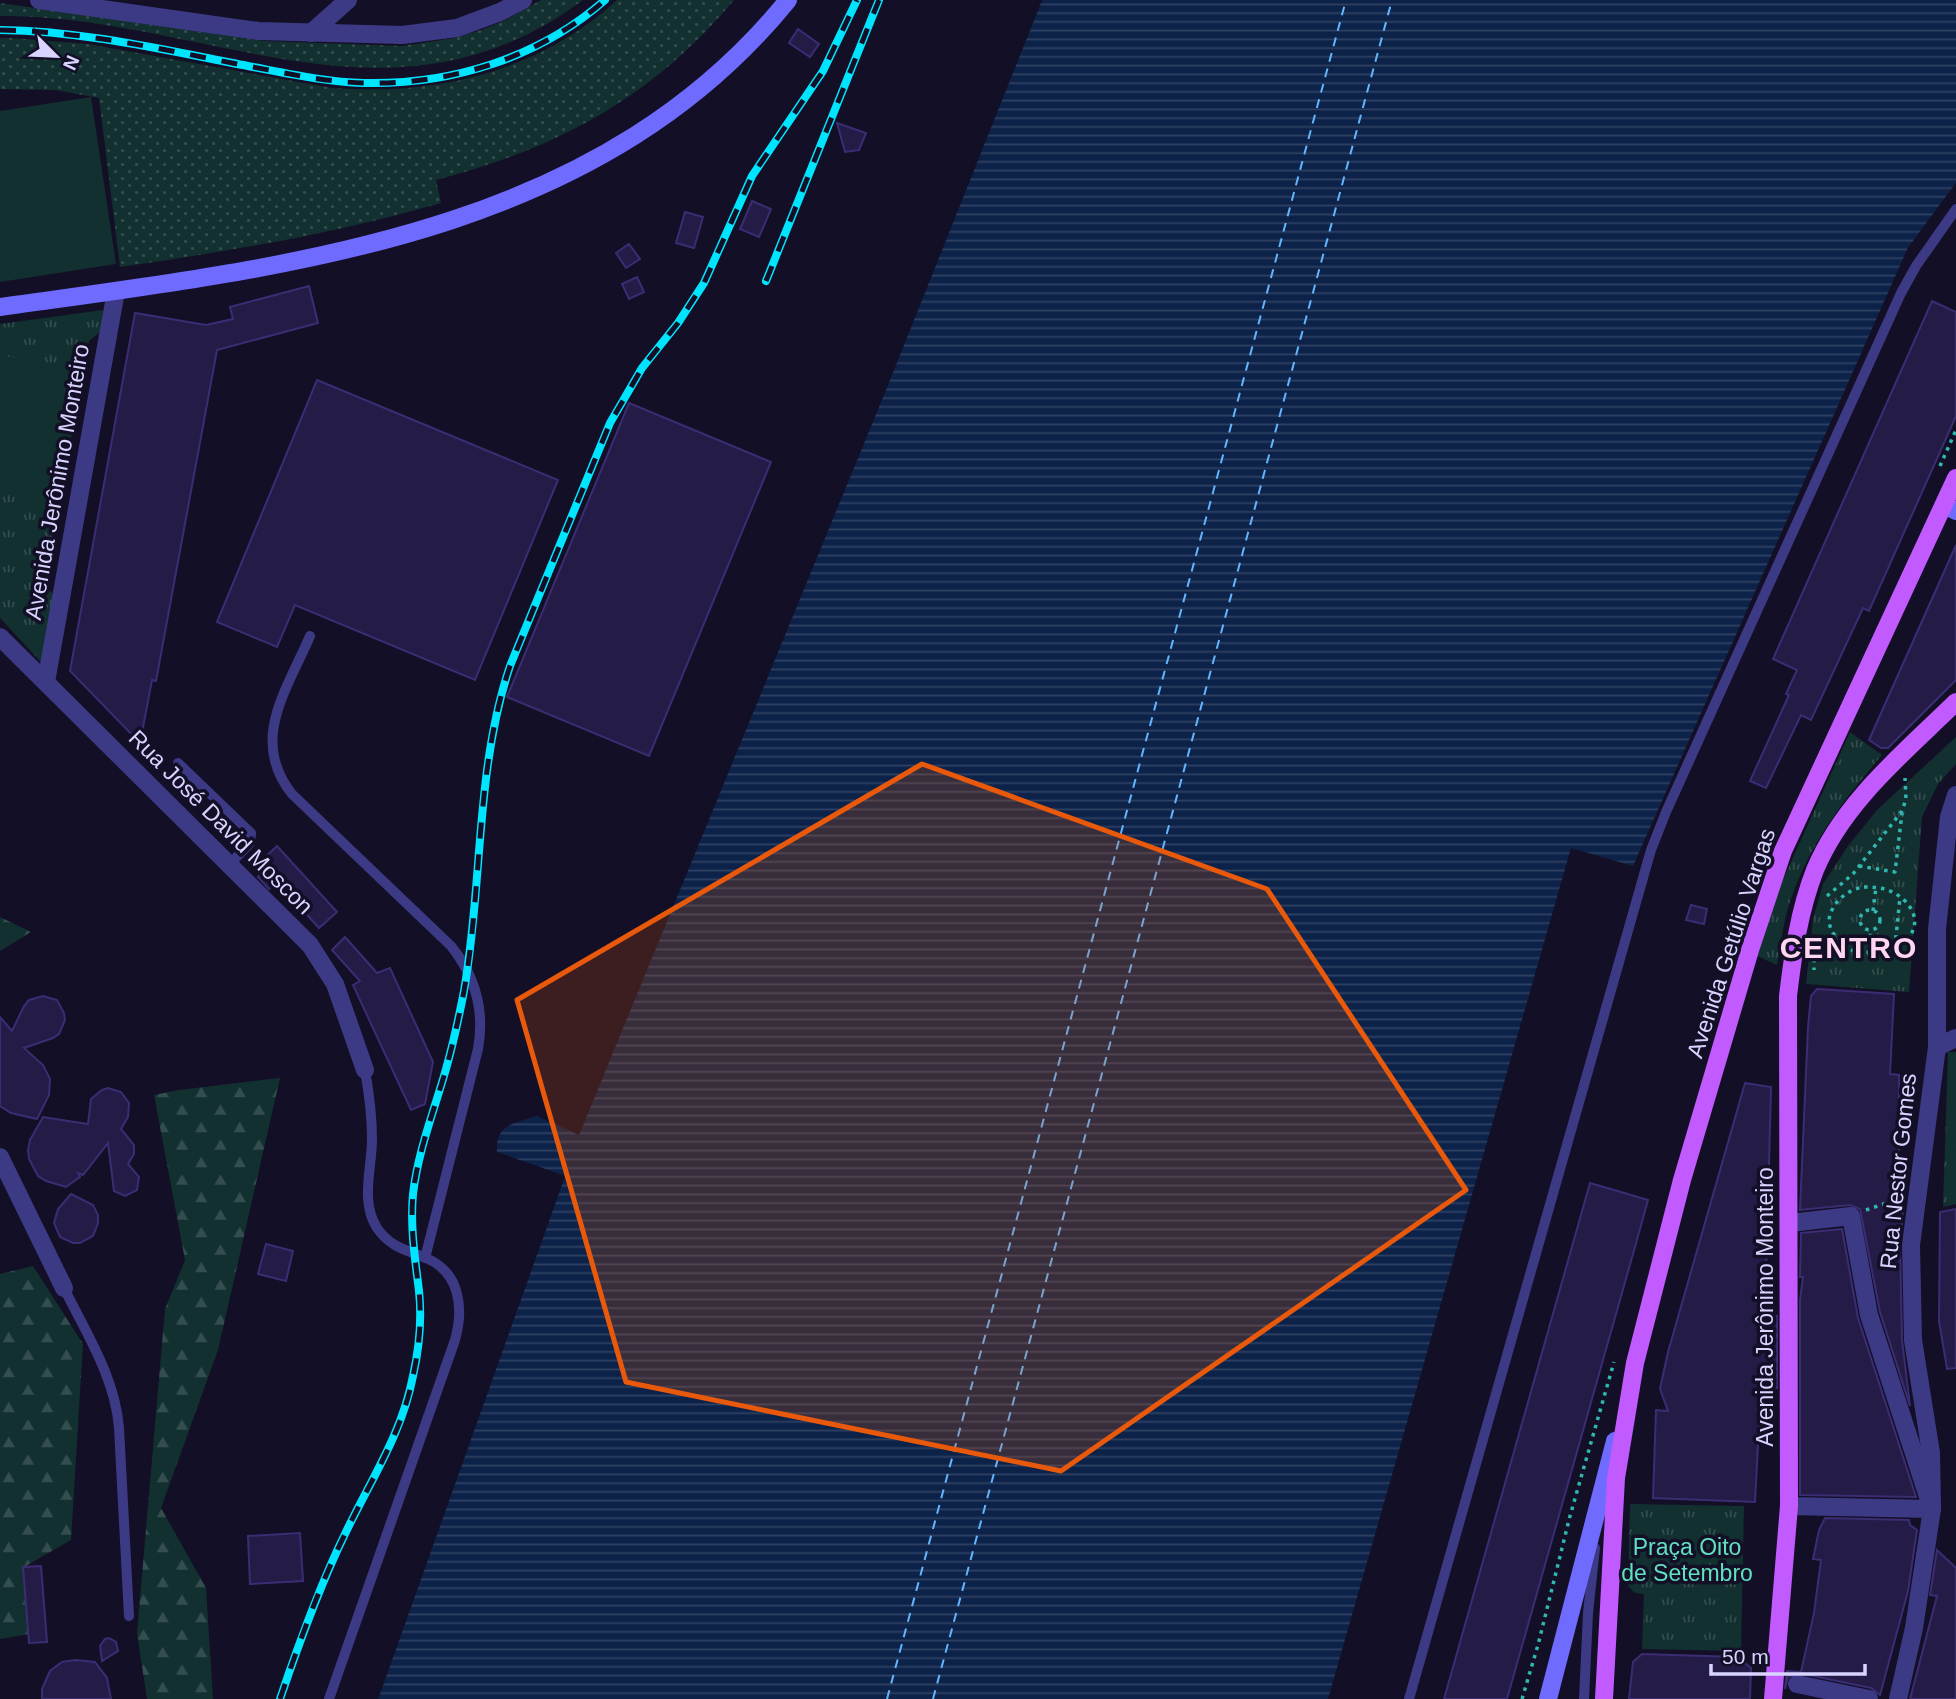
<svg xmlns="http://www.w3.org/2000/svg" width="1956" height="1699" viewBox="0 0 1956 1699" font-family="Arial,sans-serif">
<defs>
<pattern id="grass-dots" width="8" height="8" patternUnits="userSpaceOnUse" patternTransform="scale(1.75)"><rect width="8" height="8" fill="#12302f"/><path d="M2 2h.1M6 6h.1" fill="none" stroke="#344d4e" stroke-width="1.8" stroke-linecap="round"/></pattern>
<pattern id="forest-firs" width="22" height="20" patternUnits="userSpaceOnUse" patternTransform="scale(1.75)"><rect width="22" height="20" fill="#12302f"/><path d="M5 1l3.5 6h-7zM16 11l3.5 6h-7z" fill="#344d4e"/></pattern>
<pattern id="park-tufts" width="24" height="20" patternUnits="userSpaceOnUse" patternTransform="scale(1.75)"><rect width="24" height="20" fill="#12302f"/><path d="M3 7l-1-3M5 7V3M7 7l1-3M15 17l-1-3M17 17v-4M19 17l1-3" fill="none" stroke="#344d4e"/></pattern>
<pattern id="water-rules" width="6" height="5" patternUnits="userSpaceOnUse" patternTransform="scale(1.75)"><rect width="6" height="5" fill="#0c2248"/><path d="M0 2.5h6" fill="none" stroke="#2f4163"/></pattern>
</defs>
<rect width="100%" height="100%" fill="#130f26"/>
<g fill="url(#grass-dots)">
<path d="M541 0H583C391 143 207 15 0 16V3L264 41 402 46 455 38 481 30 506 20Z"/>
<path d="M617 0H734C653 97 557 149 436 180L441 203C334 234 230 251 120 267L99 98 56 90 0 89V38H12L88 44 332 88C435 96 539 72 617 0Z"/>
</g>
<g fill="url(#forest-firs)">
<polygon points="0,917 31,932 0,951"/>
<polygon points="280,1078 218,1350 161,1508 206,1588 213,1699 147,1699 137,1633 165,1309 185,1260 154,1095 179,1090"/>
<polygon points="33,1266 83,1344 71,1540 24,1567 29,1634 0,1639 0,1274"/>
</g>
<g fill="url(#park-tufts)">
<polygon points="103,310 107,326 89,341 44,586 56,596 45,657 40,661 0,618 0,324"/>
<path d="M1850 732 1882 755C1845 798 1811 842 1792 896 1784 917 1781 942 1777 965L1755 955 1772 904Z"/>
<polygon points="1956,737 1956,764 1938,784 1922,817 1909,992 1806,984 1813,919 1823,884 1848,846 1877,810"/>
<polygon points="1948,1052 1956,1052 1956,1204 1943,1207"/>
<polygon points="1630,1504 1744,1506 1741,1651 1642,1649 1644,1594 1635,1593 1628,1586"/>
</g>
<g fill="#12302f">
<polygon points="91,97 116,264 0,282 0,111"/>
<polygon points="0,355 78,370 52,503 0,493"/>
</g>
<path fill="url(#water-rules)" d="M1042 0H1956V183L1908 248 1633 866 1571 848 1328 1699H378L565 1176 497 1152C495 1124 515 1123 537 1116L579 1134 885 392Z"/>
<g fill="#130f26">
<polygon points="1038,0 1042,0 885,392 579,1135 533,1114 539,1113 577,1130 881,391"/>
<polygon points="1956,183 1956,189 1911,249 1864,355 1861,354 1908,248"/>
<polygon points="497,1152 565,1176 378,1699 375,1699 561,1178 496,1155"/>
</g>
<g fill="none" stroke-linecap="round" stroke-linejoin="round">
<g stroke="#62b6ff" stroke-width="2" stroke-dasharray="9 7" stroke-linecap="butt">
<polyline points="887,1699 1346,0"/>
<polyline points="933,1699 1392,0"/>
</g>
</g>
<g fill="#241b47" stroke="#3b2d73" stroke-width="2">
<polygon points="798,29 819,44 810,57 789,43"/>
<polygon points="837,123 866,133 859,150 845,152"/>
<polygon points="752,201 771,209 759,237 740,229"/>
<polygon points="685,212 703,217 694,248 676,243"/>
<polygon points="629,244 640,259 626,268 616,253"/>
<polygon points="637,277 644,292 629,299 622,284"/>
<polygon points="309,286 318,323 217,350 156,681 152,680 140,743 70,671 135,313 206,325 233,319 230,307"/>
<polygon points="1932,301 1956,312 1956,416 1869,611 1863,608 1811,720 1801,715 1766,788 1750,781 1789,695 1786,694 1797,670 1773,659"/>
<polygon points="317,380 558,480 475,680 295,605 277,647 217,622"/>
<polygon points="629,403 771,462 649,756 507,697"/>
<polygon points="1956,545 1956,680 1888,748 1881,748 1869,740"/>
<polygon points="277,846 337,912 319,928 277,881 269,889 258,877 266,869 260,862"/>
<polygon points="1691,905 1707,909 1704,924 1686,920"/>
<polygon points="345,937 377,973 390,968 433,1062 425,1104 411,1110 353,985 360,981 332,950"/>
<polygon points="1817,989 1894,994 1890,1074 1899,1075 1899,1212 1903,1210 1900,1245 1902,1340 1910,1406 1880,1312 1860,1209 1850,1205 1800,1210 1808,1027 1811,996"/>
<polygon points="43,996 57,1000 64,1013 65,1020 59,1034 53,1038 24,1048 43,1065 50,1079 49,1095 37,1119 11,1113 0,1106 0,1017 12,1031 24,1006 29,1000"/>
<polygon points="1745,1083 1771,1087 1765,1315 1777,1316 1777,1388 1761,1387 1755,1502 1653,1498 1656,1410 1668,1411 1660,1389 1668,1352"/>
<polygon points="108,1088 121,1092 129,1103 128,1117 121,1129 134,1145 134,1154 128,1164 139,1177 137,1190 125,1196 114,1191 108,1143 83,1175 78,1173 80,1177 66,1187 46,1181 38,1176 29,1159 28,1150 30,1140 43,1117 88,1124 91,1099 102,1090"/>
<polygon points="1590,1183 1648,1200 1635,1247 1507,1699 1444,1699"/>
<polygon points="71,1194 93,1205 98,1215 98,1223 93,1236 80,1243 73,1243 60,1237 54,1223 58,1209"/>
<polygon points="1956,1209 1956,1368 1947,1369 1939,1321 1940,1212"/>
<polygon points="1842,1229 1858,1318 1916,1497 1800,1495 1800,1300 1803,1277 1800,1277 1801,1233"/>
<polygon points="266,1244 293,1251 286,1281 258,1274"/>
<polygon points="1825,1518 1909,1520 1910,1525 1917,1530 1908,1591 1880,1695 1871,1688 1799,1673 1788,1677 1785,1689 1787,1671 1801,1672 1814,1613 1821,1560 1813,1559 1819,1530"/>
<polygon points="300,1533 303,1581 250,1584 248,1536"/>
<polygon points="1937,1550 1956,1568 1956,1699 1910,1699 1937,1596 1930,1595"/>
<polygon points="41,1566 47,1642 29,1643 23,1567"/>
<polygon points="109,1638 116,1642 118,1651 102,1661 100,1646 105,1639"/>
<polygon points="1642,1654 1738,1657 1751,1668 1750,1699 1629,1699 1633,1662"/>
<polygon points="75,1660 95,1662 107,1678 111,1699 42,1699 42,1689 50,1671 62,1662"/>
</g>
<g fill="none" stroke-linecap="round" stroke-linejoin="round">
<g stroke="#2fb8b0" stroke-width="3.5" stroke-dasharray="3.5 5" stroke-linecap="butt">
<polyline points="1940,466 1956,430"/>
<polyline points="1859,866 1895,872 1902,813"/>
<path d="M1864 887C1880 887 1892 889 1904 900 1943 938 1865 977 1836 937 1830 930 1827 921 1831 912 1837 898 1850 889 1864 887Z"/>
<polyline points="1827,896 1853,874 1902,811 1906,799 1905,778"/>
<circle cx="1870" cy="920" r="10"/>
<polyline points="1873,911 1876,887"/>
<polyline points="1895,947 1900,897"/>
<polyline points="1868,954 1871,930"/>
<polyline points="1814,959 1814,970"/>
<polyline points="1866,1210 1898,1199"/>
<polyline points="1522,1699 1538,1645 1570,1516 1614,1362"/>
</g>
<g stroke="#3d3a85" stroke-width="10">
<path d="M310 636C287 690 249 740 292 794L451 946C476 977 485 1010 478 1049L425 1258"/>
<polyline points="178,763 251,833 250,843 230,864"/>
<path d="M64 1288C86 1333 115 1377 119 1428L129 1616"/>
<path d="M329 1699 455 1340C464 1308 460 1272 426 1258 406 1250 390 1247 377 1228 360 1201 372 1168 372 1139 372 1115 369 1093 365 1070"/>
<polyline points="1409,1699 1651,850 1666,812 1901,293 1916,266 1956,209"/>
<polyline points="1584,1699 1588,1613 1595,1548"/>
</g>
<g stroke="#3d3a85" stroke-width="18">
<polyline points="39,0 258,31 402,35 457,28 500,12 523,0"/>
<polyline points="311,33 348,0"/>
<polyline points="0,637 310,945 335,984 365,1070"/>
<polyline points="46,682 116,291"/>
<polyline points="1937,1047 1956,1038"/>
<polyline points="0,1157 64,1288"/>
<polyline points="1790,1223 1851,1216 1869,1315 1932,1509 1914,1628 1898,1699"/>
<polyline points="1789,1506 1932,1509"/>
<polyline points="1932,1509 1931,1453 1913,1340 1911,1245 1937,1047 1937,929 1949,817 1956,795"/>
<polyline points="1797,1684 1869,1699"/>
</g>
<g stroke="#6f6bff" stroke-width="18">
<path d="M0 307C283 267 595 238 788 0"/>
<polyline points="1944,505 1956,511"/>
<polyline points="1548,1699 1615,1441"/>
</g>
<g stroke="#c25bff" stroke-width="18">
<polyline points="1604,1699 1616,1478 1635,1363 1682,1180 1750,950 1783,851 1956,478"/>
<path d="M1773 1699 1789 1506 1788 996C1793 954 1799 911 1815 870 1843 802 1905 752 1956 702"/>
</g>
<g stroke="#00e5ff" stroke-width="8">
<g id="rail">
<path d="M0 30C86 31 169 51 253 67 290 74 327 82 364 83 451 85 539 58 605 0"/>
<polyline points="766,281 879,0"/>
<path d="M280 1699C299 1643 319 1587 345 1534 370 1481 402 1434 413 1376 419 1349 422 1319 419 1291 415 1258 410 1227 413 1194 418 1151 434 1111 446 1069 453 1044 459 1017 464 991 483 883 475 770 510 666L610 423 642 368 678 323 704 283 752 176 823 71 857 0"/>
</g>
</g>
<use href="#rail" stroke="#130f26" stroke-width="5" stroke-dasharray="16" stroke-linecap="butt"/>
</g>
<path fill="#e8590c" fill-opacity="0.2" stroke="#e8590c" stroke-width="5" stroke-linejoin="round" d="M922 764 1267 889 1466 1190 1061 1471 626 1382 517 1000Z"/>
<g text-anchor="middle" stroke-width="7" stroke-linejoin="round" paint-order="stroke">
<g font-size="23" fill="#d9d4ff" stroke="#130f26">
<text transform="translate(57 482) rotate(-80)" y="8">Avenida Jerônimo Monteiro</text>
<text transform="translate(221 822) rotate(45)" y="8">Rua José David Moscon</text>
<text transform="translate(1731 943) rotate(-72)" y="8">Avenida Getúlio Vargas</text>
<text transform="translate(1898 1171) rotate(-84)" y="8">Rua Nestor Gomes</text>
<text transform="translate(1765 1307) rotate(-90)" y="8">Avenida Jerônimo Monteiro</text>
</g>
<g font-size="23" fill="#5fe0c0" stroke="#130f26">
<text x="1687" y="1555">Praça Oito<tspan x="1687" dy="26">de Setembro</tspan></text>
</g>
<g font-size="30" font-weight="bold" letter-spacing="2" fill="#ffd6f0" stroke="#130f26">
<text x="1849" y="958">CENTRO</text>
</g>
</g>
<g transform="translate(56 56) rotate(114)" stroke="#130f26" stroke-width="5" paint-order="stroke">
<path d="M0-5L12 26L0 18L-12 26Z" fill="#d9d4ff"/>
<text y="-10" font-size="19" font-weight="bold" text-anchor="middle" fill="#d9d4ff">N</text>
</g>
<path d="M1711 1664v10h154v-10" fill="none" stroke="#d9d4ff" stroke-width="3.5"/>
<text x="1722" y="1664" font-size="21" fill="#d9d4ff" stroke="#130f26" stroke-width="5" paint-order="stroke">50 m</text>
</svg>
